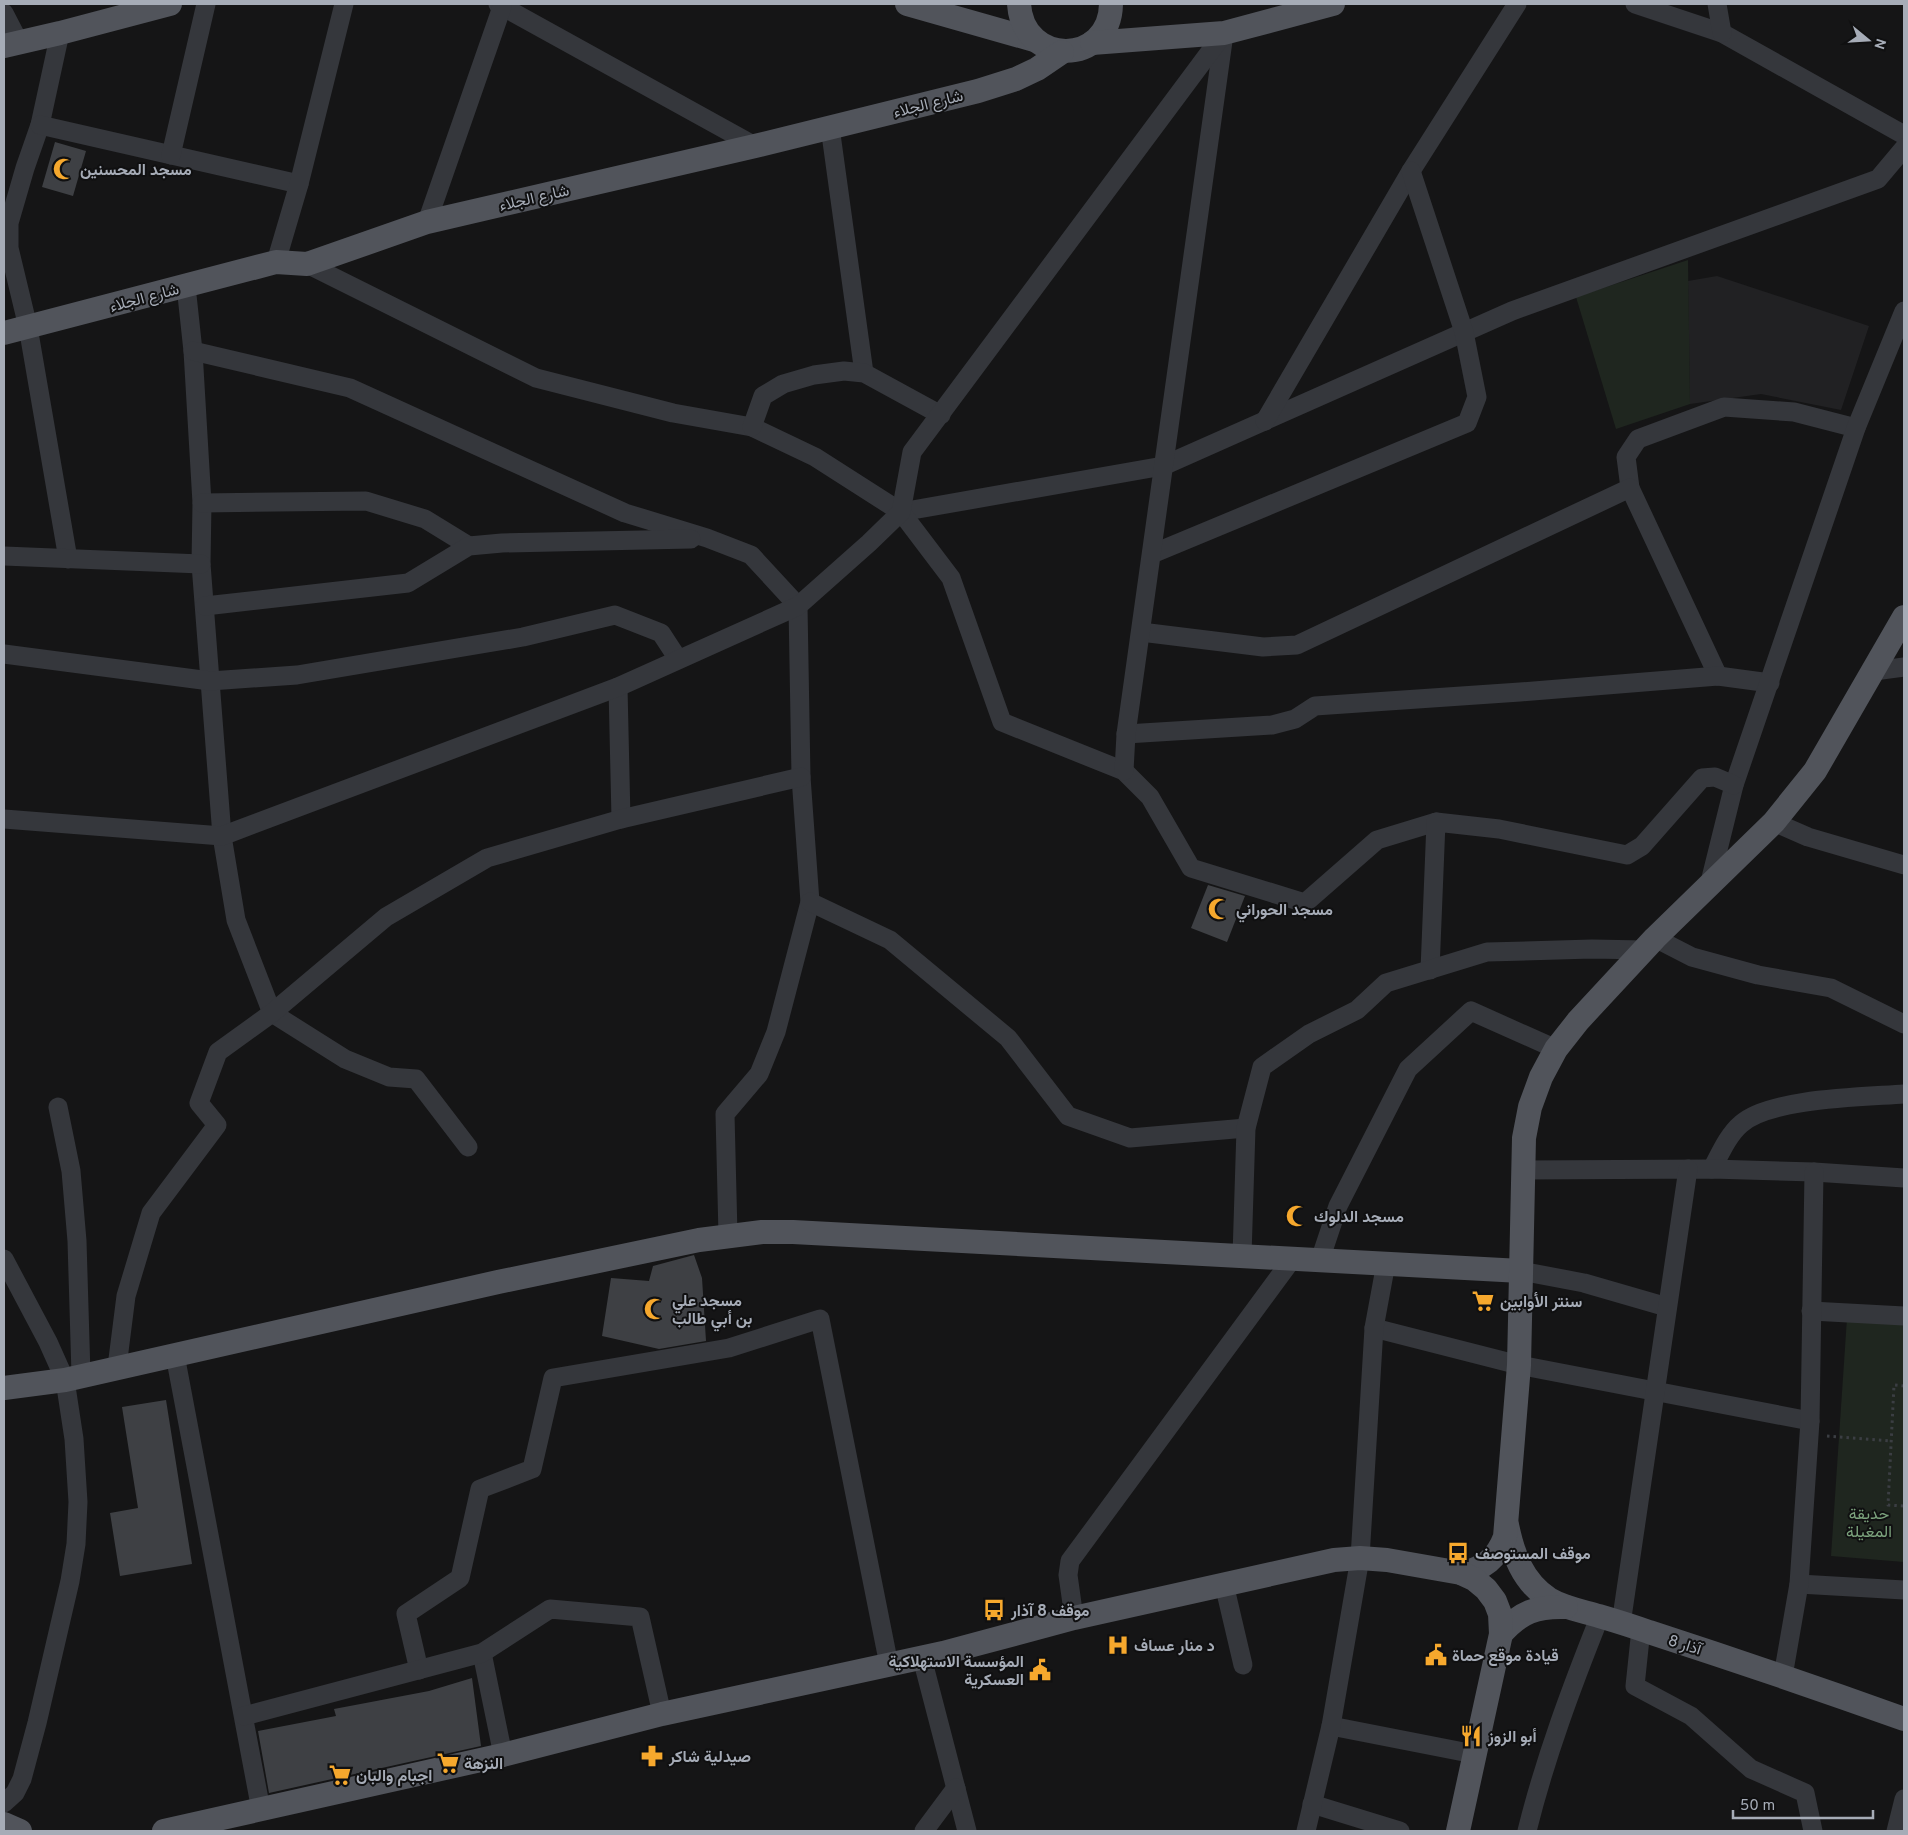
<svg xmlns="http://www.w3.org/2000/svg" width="1908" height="1835" viewBox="0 0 1908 1835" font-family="Overpass,Vazirmatn,sans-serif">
<rect width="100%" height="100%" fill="#151516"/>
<polygon fill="#212123" points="1717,276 1869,326 1841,410 1761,394 1690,404 1688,281"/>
<g fill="#1f261f">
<polygon points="1688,260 1690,404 1616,429 1576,297"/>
<polygon points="1847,1318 1904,1321 1904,1562 1831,1556"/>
</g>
<g fill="#3e4044">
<polygon points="55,142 86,151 73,196 42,187"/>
<polygon points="1208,885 1245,896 1227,942 1191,928"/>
<polygon points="694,1255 702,1278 706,1341 659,1349 602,1336 611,1278 649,1281 653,1266"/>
<polygon points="166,1400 192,1564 120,1576 110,1513 138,1508 122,1407"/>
<polygon points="472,1678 481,1746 269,1793 258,1731 336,1716 334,1709 429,1691"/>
</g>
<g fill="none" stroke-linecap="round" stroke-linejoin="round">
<g stroke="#3b3e43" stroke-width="3" stroke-dasharray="2.5 4" stroke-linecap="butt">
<polyline points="1904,1386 1894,1385 1888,1505 1904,1506"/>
<polyline points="1827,1436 1891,1441"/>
</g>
<g stroke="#35373c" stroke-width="19">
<polyline points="498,4 755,146"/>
<polyline points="1635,4 1722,33 1904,135"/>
<polyline points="1717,4 1722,33"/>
<polyline points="4,13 19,42"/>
<polyline points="60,33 40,125 25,168 9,223 9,248 28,327 68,559"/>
<polyline points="40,125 299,184"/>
<polyline points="830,127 864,373"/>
<polyline points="171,155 206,4"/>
<polyline points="427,222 502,7"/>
<polyline points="276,262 299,184 344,4"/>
<polyline points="307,264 536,378 673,413 752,427 815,457 901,512 1163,466 1512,311 1878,179 1904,148"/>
<polyline points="186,286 193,351 202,503 201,564 222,836 236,920 272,1013 345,1059 389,1077 416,1079 468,1147"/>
<polyline points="193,351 350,388 625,513 707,538 751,555 798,606 801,777 810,902 776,1032 759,1074 725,1114 728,1235"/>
<polyline points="1265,421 1411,171 1517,4"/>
<polyline points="752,427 763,396 783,384 814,375 844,371 864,373 941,415"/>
<polyline points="1630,488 1626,457 1638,439 1724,407 1794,412 1856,428"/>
<polyline points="202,503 366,501 425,519 469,546"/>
<polyline points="901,512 951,578 1002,722 1124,771 1150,797 1191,868 1305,903 1377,840 1436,822"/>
<polyline points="1152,554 1467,423 1477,397 1464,332 1411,171"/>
<polyline points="4,556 201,564"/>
<polyline points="205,606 408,583 469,546 502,543 691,539"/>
<polyline points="1141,632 1263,647 1297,645 1630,488 1718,676"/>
<polyline points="4,654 210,681 297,675 523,637 615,615 661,633 678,659"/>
<polyline points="1874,671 1904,667"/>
<polyline points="618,687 621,819"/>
<polyline points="1126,734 1272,725 1295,719 1315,706 1520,692 1718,676 1770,683"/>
<polyline points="1124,771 1126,734 1224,34"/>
<polyline points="4,819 222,836 618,687 798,606 869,543 901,512 912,452 1224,33"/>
<polyline points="1774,822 1808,837 1904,865"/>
<polyline points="1709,886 1734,785 1856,428 1904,311"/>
<polyline points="810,902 890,940 1008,1038 1068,1116 1130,1138 1246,1128"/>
<polyline points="1655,938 1692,957 1758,975 1831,988 1904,1024"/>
<polyline points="1430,970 1436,822 1499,829 1627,855 1642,846 1702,778 1715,777 1734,785"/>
<polyline points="58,1107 71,1171 77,1241 81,1375"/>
<path d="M1712 1169C1720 1154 1728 1135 1741 1124 1769 1098 1865 1097 1904 1094"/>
<polyline points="1522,1170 1712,1169 1814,1172 1904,1178"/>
<polyline points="1242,1256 1246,1128 1262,1067 1309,1034 1357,1010 1386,983 1487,952 1592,949 1644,950"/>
<polyline points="4,1259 48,1342 65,1380 74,1439 78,1502 76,1544 70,1581 37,1723 22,1779 15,1793 4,1803"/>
<polyline points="1320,1260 1338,1206 1408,1069 1471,1011 1556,1049"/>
<polyline points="1521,1271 1584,1283 1667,1307"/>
<polyline points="1811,1311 1904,1316"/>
<polyline points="1374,1328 1519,1365 1810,1421"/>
<polyline points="175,1355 261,1810"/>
<polyline points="117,1367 126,1296 151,1213 217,1125 199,1103 218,1052 272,1013 386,917 487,858 621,819 801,777"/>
<polyline points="1224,1584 1243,1665"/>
<polyline points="1799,1584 1904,1590"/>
<polyline points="1074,1618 1068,1575 1070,1561 1293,1258"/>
<polyline points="1621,1624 1688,1169"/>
<polyline points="1641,1629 1635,1686 1691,1716 1751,1769 1805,1793 1813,1831"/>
<polyline points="482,1653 503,1755"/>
<polyline points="922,1658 967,1831"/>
<polyline points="419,1670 406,1614 460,1578 480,1489 532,1469 553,1378 729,1348 820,1319 889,1665"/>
<polyline points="1783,1676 1799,1584 1810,1421 1814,1172"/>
<polyline points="244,1716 482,1653 550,1609 640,1617 662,1714"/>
<polyline points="1331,1726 1474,1754"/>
<polyline points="1312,1804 1400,1831"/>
<polyline points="924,1831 956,1788"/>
<polyline points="1306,1831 1331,1726 1360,1558 1374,1328 1386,1263"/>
<path d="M1527 1831C1545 1758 1572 1686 1600 1616"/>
<polyline points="1896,1831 1904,1799"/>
</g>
<g stroke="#51545b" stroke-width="24">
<polyline points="907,4 1034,40"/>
<path d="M1019 4C1023 67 1110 66 1111 4"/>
<polyline points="1092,43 1224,33 1333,4"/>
<polyline points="4,46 60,33 170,4"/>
<polyline points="4,333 276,262 307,264 427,222 755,146 978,91 1016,79 1037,69 1062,52"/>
<polyline points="4,1388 65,1380 498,1282 699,1240 762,1232 793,1232 1521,1271"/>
<path d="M1507 1525C1513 1554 1522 1581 1549 1599 1564 1608 1582 1611 1599 1616 1616 1621 1632 1626 1649 1632 1735 1660 1820 1689 1904 1719"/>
<path d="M1461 1573C1484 1569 1497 1558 1505 1537L1519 1365 1524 1138 1530 1107 1541 1077 1556 1049 1578 1021 1655 938 1774 822 1815 771 1904 617"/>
<path d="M1501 1634C1520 1612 1537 1606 1566 1607"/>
<polyline points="4,1824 20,1831"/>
<polyline points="164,1831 503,1755 662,1714 943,1653 1074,1618 1334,1560 1360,1558 1387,1560 1461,1573 1474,1579 1486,1589 1495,1601 1500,1614 1501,1634 1458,1831"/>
</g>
</g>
<defs>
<g id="mosque-bare" transform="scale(1.725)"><path d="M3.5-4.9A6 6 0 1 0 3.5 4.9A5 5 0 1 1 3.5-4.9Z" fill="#f6a82d" stroke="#101011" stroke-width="2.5" paint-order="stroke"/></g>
<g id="supermarket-bare" transform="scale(1.725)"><path d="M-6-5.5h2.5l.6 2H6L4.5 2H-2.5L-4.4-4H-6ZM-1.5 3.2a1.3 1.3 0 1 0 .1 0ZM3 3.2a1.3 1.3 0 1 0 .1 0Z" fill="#f6a82d" stroke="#101011" stroke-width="2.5" paint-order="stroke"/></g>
<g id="bus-bare" transform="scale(1.725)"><path d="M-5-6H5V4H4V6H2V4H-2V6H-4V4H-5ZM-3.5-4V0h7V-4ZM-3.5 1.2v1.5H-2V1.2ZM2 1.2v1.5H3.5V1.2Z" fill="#f6a82d" stroke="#101011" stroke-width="2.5" paint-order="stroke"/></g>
<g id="hospital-bare" transform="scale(1.725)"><path d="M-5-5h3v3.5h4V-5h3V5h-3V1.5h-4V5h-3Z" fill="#f6a82d" stroke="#101011" stroke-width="2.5" paint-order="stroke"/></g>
<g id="civic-bare" transform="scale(1.725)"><path d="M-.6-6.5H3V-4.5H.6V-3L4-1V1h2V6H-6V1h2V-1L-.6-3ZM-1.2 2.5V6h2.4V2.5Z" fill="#f6a82d" stroke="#101011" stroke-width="2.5" paint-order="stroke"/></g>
<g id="restaurant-bare" transform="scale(1.725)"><path d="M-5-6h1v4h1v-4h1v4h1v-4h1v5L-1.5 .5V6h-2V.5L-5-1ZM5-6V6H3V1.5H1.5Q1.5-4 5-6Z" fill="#f6a82d" stroke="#101011" stroke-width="2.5" paint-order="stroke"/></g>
<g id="pharmacy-bare" transform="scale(1.725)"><path d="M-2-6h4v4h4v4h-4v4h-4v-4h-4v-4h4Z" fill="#f6a82d" stroke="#101011" stroke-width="2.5" paint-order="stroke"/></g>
</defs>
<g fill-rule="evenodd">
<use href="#mosque-bare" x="64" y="169"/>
<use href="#mosque-bare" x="1219" y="909"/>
<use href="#mosque-bare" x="1297" y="1216"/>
<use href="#supermarket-bare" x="1483" y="1301"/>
<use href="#mosque-bare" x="655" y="1309"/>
<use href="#bus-bare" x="1458" y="1553"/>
<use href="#bus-bare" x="994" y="1610"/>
<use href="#hospital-bare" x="1118" y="1645"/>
<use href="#civic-bare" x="1436" y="1655"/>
<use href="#civic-bare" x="1040" y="1670"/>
<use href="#restaurant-bare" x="1471" y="1736"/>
<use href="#pharmacy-bare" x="652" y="1756"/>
<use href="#supermarket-bare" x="448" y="1763"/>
<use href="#supermarket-bare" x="340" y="1775"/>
</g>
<g text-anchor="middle" stroke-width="4" stroke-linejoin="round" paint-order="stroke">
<g font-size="16" fill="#a6acb7" stroke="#101011">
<text transform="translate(928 103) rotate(-14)" y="6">شارع الجلاء</text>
<text transform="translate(534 197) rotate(-13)" y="6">شارع الجلاء</text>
<text transform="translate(144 297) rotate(-15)" y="6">شارع الجلاء</text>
<text transform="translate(1685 1644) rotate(18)" y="6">8 آذار</text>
</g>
<g font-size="16" font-weight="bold" fill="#a6acb7" stroke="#101011" text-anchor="start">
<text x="80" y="175">مسجد المحسنين</text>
<text x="1236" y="915">مسجد الحوراني</text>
<text x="1314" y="1222">مسجد الدلوك</text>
<text x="672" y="1306">مسجد علي<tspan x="672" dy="18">بن أبي طالب</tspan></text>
<text x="1500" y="1307">سنتر الأوابين</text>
<text x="1475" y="1559">موقف المستوصف</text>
<text x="1011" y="1616">موقف 8 آذار</text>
<text x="1134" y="1651">د منار عساف</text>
<text x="1452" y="1661">قيادة موقع حماة</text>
<text x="1024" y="1667" text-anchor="end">المؤسسة الاستهلاكية<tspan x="1024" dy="18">العسكرية</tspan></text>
<text x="1488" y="1742">أبو الزوز</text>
<text x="669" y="1762">صيدلية شاكر</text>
<text x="464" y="1769">النزهة</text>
<text x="356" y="1781">اجبام والبان</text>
</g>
<g font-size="16" fill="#7ca37d" stroke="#101011">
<text x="1869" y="1519">حديقة<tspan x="1869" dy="18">المغيلة</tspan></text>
</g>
</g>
<rect width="1908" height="1835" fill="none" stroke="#a6acb7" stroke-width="10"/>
<g transform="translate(1868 40) rotate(108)" stroke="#101011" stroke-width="4" paint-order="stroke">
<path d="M0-4L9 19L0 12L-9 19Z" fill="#a6acb7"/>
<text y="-8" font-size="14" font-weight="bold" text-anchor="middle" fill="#a6acb7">N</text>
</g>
<path d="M1733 1810v8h140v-8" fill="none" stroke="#a6acb7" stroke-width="2.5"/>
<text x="1740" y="1810" font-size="15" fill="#a6acb7" stroke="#101011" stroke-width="4" paint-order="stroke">50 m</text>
</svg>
